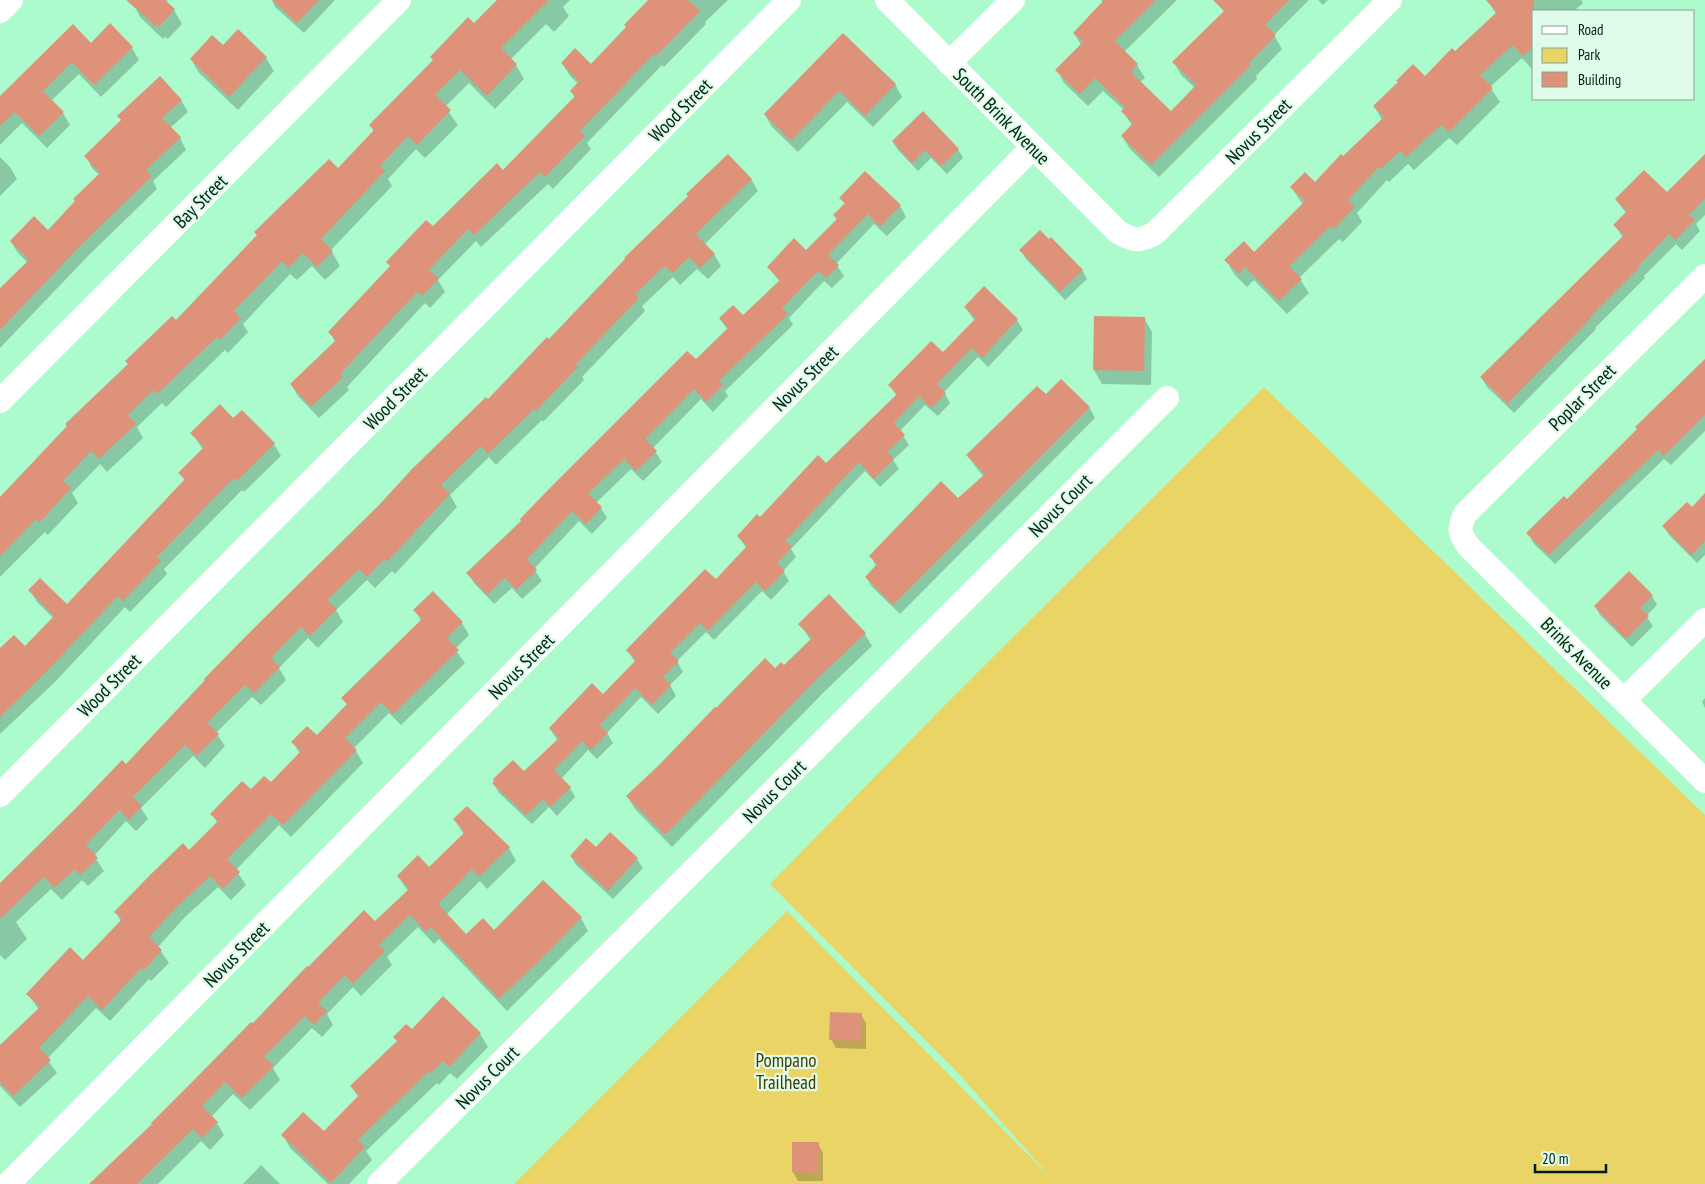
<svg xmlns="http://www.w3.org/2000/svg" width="1705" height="1184" viewBox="0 0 1705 1184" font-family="'PT Sans Narrow',sans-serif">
<rect width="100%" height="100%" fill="#acfbcd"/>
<polygon fill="#ead466" points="1264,387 1705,815 1705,1184 514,1184 787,911 1053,1180 958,1073 770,884 946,704"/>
<g fill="#0003">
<polygon points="126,0 168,0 166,2 174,10 182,24 168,39 165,37 163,39 140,17 136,9"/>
<polygon points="272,0 335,0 304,33 275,7"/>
<polygon points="499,0 570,0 563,7 569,16 554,32 546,24 510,60 516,65 524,79 495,109 469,83 445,107 458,125 425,158 416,149 388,179 392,186 331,250 340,266 325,280 312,266 297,280 290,274 243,324 248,332 228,353 225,350 166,407 162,403 137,427 143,438 107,472 100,464 72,493 78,503 48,535 45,532 0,577 0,499 176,322 338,170 374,132 371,126"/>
<polygon points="650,0 728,0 705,22 706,24 664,67 662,65 587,143 591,149 553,189 548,184 481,247 476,241 438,280 445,292 430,308 425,303 347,387 349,390 319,418 298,396 291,384 335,342 330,332 391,267 388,262 503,171 575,98 571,91 578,84 570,76 562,63 592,65 627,28"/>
<polygon points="1101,0 1177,0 1124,52 1137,65 1145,78 1140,82 1171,112 1195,88 1181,75 1174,62 1224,12 1221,7 1228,0 1309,0 1274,35 1282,49 1256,76 1257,79 1159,177 1130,149 1122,136 1132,126 1123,111 1124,110 1103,91 1088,106 1064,83 1057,70 1081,45 1074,33 1103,3"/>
<polygon points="1318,0 1328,0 1323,5"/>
<polygon points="1487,0 1581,0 1583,3 1574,11 1534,11 1534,67 1532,69 1522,58 1490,87 1500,102 1457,145 1449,138 1414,170 1408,164 1389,182 1387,180 1357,213 1362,222 1343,242 1339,239 1299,278 1309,293 1287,314 1254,280 1247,287 1234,274 1226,260 1254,253 1303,205 1291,187 1315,184 1382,120 1374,106 1425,78 1455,52 1496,14"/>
<polygon points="844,35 895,84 902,97 873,127 847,102 798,152 772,127 765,115"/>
<polygon points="91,44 132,48 139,60 101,97 79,74 51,101 63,113 70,125 47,148 22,123 0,145 0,98"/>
<polygon points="223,47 266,58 274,71 238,110 199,73 191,59"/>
<polygon points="181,100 188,112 170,128 180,138 186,150 153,181 157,189 88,256 0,348 0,290 27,262 18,253 11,242 48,231 99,175 92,168 86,156"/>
<polygon points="893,142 958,149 963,158 947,174 931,158 918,171 898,150"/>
<polygon points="1705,156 1705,215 1696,224 1700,231 1682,250 1676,244 1644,276 1645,278 1595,328 1596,329 1514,413 1487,387 1481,377 1623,238 1615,225 1626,213 1616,200 1667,194"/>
<polygon points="0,157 10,167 17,179 0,196"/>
<polygon points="751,179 758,191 705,244 714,254 721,266 708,279 697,269 680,285 673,277 642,306 645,311 582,377 584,380 543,422 542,420 496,465 489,457 450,495 457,507 395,574 392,571 375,588 367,580 336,610 343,622 318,648 308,638 279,668 286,680 261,705 252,697 216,733 225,746 205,768 193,756 141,808 148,819 136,831 126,821 94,856 104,871 88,886 82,880 62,900 51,889 16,922 27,939 5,960 0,955 0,885 126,766 549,341"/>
<polygon points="841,198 900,206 906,217 887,236 874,224 836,264 844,276 832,288 824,281 789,318 793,325 725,391 728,396 713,412 701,399 653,448 662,462 643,481 631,469 596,503 601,508 607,518 592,534 579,521 534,569 542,581 522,599 512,588 494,604 474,583 468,573 728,330 720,319 743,317 780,282 768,267 806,251 837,220 834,215 845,204"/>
<polygon points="1021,250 1082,270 1087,279 1065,300 1026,259"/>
<polygon points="984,287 1017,320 1023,330 988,367 978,357 944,392 950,403 938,416 925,405 900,431 909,445 893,460 899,469 880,487 865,471 791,549 796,557 783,571 789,581 771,600 762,591 714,640 706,632 677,661 683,672 670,685 676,696 658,714 641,697 607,733 613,743 597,759 588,750 561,779 570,788 575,797 557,816 549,807 532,824 499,793 493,783 524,773 558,741 550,729 603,696 635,662 627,650 716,581 747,549 738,536 826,465 897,396 890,386 944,354 975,321 965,307"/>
<polygon points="1095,317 1144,318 1152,332 1151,385 1102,384 1094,370"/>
<polygon points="1705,361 1705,431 1671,465 1664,459 1555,564 1534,544 1528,533 1567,501 1638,430 1636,427"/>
<polygon points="1046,396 1089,407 1095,418 900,614 872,587 866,577 876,566 871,556 958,500 984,477 974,465 968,455"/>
<polygon points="233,420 274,444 281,456 244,492 242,490 164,569 167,574 130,612 125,607 55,682 0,734 0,650 25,648 53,618 37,602 30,590 68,606 185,481 180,473 203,450 192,433"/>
<polygon points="1705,495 1705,555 1697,563 1669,535 1664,526 1691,509"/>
<polygon points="433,593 462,623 469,635 455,649 465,663 401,725 389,713 354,748 363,763 291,837 279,825 236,870 246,885 231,900 218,887 185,917 158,947 169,963 151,981 149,979 110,1021 96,1008 47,1059 57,1073 20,1107 0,1086 0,1046 39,1010 28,994 83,961 121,922 116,912 189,852 218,824 212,814 251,791 271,784 300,754 293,742 317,737 347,705 343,698 421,621 415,610"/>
<polygon points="1652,596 1657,605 1646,616 1653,626 1632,647 1600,615 1595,606"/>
<polygon points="800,624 865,634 872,646 826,690 672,847 635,809 627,796 775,670 784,667 811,641"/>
<polygon points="1705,698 1705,708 1702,702"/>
<polygon points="467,808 509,848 516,861 487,889 480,881 446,915 466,935 494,932 543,882 581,918 588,931 507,1011 439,939 434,944 418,927 387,957 392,965 361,996 353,987 327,1014 333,1025 322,1037 312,1028 273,1068 280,1080 250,1110 233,1094 211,1117 217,1123 224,1135 210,1150 201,1141 158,1184 101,1184 253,1025 375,923 408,891 398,876 429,868 464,835 455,820"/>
<polygon points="610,834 637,859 643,868 613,899 576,865 571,856 596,849"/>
<polygon points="443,998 480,1034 488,1047 457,1079 450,1073 439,1085 437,1083 366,1151 372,1160 349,1184 328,1184 290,1148 283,1135 324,1133 358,1097 352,1087 398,1042 395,1038 412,1031"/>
<polygon points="861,1014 866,1023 866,1049 836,1048 831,1039"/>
<polygon points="794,1143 818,1144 823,1153 823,1181 798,1181 793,1172"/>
<polygon points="261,1165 280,1184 243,1184"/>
</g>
<g fill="#df927a">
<polygon points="127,0 165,0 175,9 159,27 157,24 155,26"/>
<polygon points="272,0 319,0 297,23"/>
<polygon points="497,0 549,0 501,48 517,64 487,96 460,70 435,95 451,110 417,145 408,136 380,166 385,171 321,239 333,251 317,267 303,253 288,268 282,261 234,311 241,318 220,340 217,337 157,394 153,390 128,415 136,424 99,459 91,451 63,481 71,488 40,522 36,519 0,556 0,497 67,426 65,424 128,364 125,361 172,316 176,320 257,235 254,232 329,159 338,168 374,130 369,125 433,60 430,57 468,17 474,23"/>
<polygon points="648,0 688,0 700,11 656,56 654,54 580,131 585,136 545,177 540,172 474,235 468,229 429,270 439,278 422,296 417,292 340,374 343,377 311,407 290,384 336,340 328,332 390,266 386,262 426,220 433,226 497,163 503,170 575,96 570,91 579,81 561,63 575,48 591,64 626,27 624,25"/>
<polygon points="1104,0 1156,0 1115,41 1138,64 1131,72 1171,111 1196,85 1172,62 1224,11 1213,0 1289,0 1265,25 1276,35 1249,63 1251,65 1151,165 1121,136 1133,123 1121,111 1125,107 1095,78 1080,94 1055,70 1083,42 1073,33"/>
<polygon points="1486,0 1534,0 1534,46 1523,56 1513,45 1480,75 1493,88 1449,132 1441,125 1406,157 1400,151 1381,169 1379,167 1348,200 1355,207 1334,229 1331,226 1289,266 1302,279 1279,301 1245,267 1239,274 1224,260 1244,241 1254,252 1305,201 1290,187 1305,172 1315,182 1341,154 1343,156 1384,117 1373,106 1398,82 1396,81 1413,64 1425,76 1452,48 1455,51 1497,12"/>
<polygon points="110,23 133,47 94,85 72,62 43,91 64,112 39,136 15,112 0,126 0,96 73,24 91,43"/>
<polygon points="238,29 267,57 229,97 190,59 212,35 223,45"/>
<polygon points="843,33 896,84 865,116 839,91 791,141 764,114"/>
<polygon points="160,76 182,100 162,118 181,137 146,170 152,176 82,244 0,330 0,288 29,260 10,241 34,216 48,230 75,201 73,199 100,173 84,156 121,120 117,116"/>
<polygon points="923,111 959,149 941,166 925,150 912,163 892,141"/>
<polygon points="728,154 752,179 696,234 715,254 700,268 689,257 673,273 665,266 635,294 639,298 576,364 578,367 536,411 534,409 488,454 481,446 441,485 450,494 387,562 384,559 367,577 359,569 327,600 337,609 310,636 301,627 271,658 280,667 254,693 245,685 207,723 219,734 197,756 185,745 133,797 142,806 129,820 119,810 86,845 98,858 80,875 75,869 54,888 44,877 0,919 0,883 76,808 122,760 126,764 205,680 204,679 247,635 379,505 412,469 486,397 488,399 547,337 549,339 625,259 624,258 688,196 686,194"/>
<polygon points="1705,154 1705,199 1689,215 1695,220 1675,240 1669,234 1639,265 1640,267 1590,317 1591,318 1509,402 1509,405 1480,377 1624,235 1613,225 1627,211 1615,199 1644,170 1667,192"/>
<polygon points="865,171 901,205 880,227 868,214 828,255 839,265 826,278 818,271 782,308 788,314 719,381 723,385 706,402 694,389 645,439 657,451 636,471 624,459 588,494 602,507 586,524 572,511 527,559 537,570 516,590 505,578 487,595 466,573 521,521 520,519 546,492 687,351 696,359 728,328 719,318 733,305 743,315 780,280 767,267 794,238 806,250 837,219 833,215 845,203 839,198"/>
<polygon points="1040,230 1049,239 1051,237 1083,270 1060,292 1019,250"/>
<polygon points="984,286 1018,319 982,358 972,348 937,384 946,393 931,408 919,396 894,423 905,435 887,452 894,459 874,479 859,462 785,541 792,547 777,563 785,571 765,591 756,582 708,631 700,623 670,653 679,661 663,677 671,685 652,705 635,688 600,725 608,733 591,750 582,741 554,770 571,787 550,807 543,799 526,815 492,783 494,781 493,779 513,760 524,771 559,738 549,728 592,683 603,694 636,660 626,650 705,569 716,579 747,546 737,536 757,514 760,517 818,455 826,463 897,394 888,385 931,341 943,352 976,318 964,307"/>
<polygon points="1094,316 1145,317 1144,371 1093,370"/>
<polygon points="1705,359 1705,415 1664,456 1658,450 1549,555 1526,533 1564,496 1567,499 1637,429 1635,427"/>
<polygon points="1061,379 1090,407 893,605 865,577 877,564 869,556 941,481 958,498 985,474 966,455 1037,386 1046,394"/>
<polygon points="220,404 233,418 242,410 275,443 237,481 234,478 157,557 161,561 123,601 118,596 48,670 0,717 0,648 14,635 25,646 54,616 28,590 40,578 67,604 185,479 178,473 204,447 190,433"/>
<polygon points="1705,493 1705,541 1691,555 1662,526 1687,502 1692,507"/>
<polygon points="1629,571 1653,595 1640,608 1649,616 1626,639 1594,606"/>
<polygon points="433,591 463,622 447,638 459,650 393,714 381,702 345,738 357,750 283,825 271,814 227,859 240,872 223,889 210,876 179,905 149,937 162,950 144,970 141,968 102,1010 88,996 39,1048 51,1060 13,1096 0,1082 0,1045 40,1007 26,994 70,947 83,960 122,919 114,912 151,874 183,843 189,850 218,821 210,814 242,781 251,789 264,776 271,782 301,751 291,742 307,726 317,735 347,704 341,698 422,619 413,610"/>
<polygon points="829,594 866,633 819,677 665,835 626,796 659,765 715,707 716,708 765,658 775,668 781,662 784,665 812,638 798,624"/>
<polygon points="467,806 510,847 479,877 472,869 438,904 466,934 483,918 494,930 543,880 582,917 543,957 499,999 431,927 426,932 410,915 379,945 385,951 353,984 345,975 318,1003 327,1011 314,1025 305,1016 264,1057 274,1066 242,1098 225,1082 202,1106 218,1122 202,1138 193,1129 137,1184 89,1184 152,1124 151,1123 195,1079 251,1022 253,1023 307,966 308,967 364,910 375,921 409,889 397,876 418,855 429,867 465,832 453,819"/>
<polygon points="610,832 638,858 608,891 570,856 586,838 596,847"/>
<polygon points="443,996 481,1033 449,1067 443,1061 431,1073 429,1071 358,1140 365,1147 331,1183 281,1135 303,1112 324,1131 359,1095 350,1086 397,1041 393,1037 406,1024 412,1029"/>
<polygon points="830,1012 862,1013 861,1041 829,1040"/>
<polygon points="792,1142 819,1142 818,1173 792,1172"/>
</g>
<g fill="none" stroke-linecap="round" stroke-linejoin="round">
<g stroke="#fff" stroke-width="24">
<path d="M887 0 1118 232C1134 241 1139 242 1155 233L1390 0"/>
<polyline points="0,11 11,0"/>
<polyline points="949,63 1013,0"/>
<path d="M1705 276 1465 514C1458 530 1459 533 1469 547L1705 781"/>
<polyline points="0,401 399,0"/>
<polyline points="1624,700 1705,620"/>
<polyline points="0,795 789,0"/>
<polyline points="8,1184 1033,147"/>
<polyline points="379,1184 1167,398"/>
</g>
</g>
<g text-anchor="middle" stroke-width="4.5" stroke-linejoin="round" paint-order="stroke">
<g font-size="19" fill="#001e0e" stroke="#defce9">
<text transform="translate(680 110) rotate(-45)" y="7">Wood Street</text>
<text transform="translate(1002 116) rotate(45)" y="7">South Brink Avenue</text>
<text transform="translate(1258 131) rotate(-45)" y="7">Novus Street</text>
<text transform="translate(200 201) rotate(-45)" y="7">Bay Street</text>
<text transform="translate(805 378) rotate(-45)" y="7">Novus Street</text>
<text transform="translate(1582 397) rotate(-45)" y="7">Poplar Street</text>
<text transform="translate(395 398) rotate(-45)" y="7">Wood Street</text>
<text transform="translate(1060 505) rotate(-45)" y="7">Novus Court</text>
<text transform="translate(1577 653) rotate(45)" y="7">Brinks Avenue</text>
<text transform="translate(521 666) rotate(-45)" y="7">Novus Street</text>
<text transform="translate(109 685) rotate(-45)" y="7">Wood Street</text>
<text transform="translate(774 791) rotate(-45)" y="7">Novus Court</text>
<text transform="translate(236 954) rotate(-45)" y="7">Novus Street</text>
<text transform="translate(487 1077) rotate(-45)" y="7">Novus Court</text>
</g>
<g font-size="19" fill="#423904" stroke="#defce9">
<text x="786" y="1067">Pompano<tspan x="786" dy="22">Trailhead</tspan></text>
</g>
</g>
<rect x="1532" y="10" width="162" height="90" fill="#defce9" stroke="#85a391"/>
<rect x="1542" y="26" width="25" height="8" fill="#ffffff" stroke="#85a391"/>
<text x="1578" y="35" font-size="15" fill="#001e0e">Road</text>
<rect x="1542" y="48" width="25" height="15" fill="#ead466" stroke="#85a391"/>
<text x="1578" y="60" font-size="15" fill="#001e0e">Park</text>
<rect x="1542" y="72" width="25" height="15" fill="#df927a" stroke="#85a391"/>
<text x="1578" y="85" font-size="15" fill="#001e0e">Building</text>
<path d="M1535 1164v8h71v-8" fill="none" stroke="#001e0e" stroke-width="2.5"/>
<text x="1542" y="1164" font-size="15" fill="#001e0e" stroke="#defce9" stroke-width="4" paint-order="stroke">20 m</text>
</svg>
